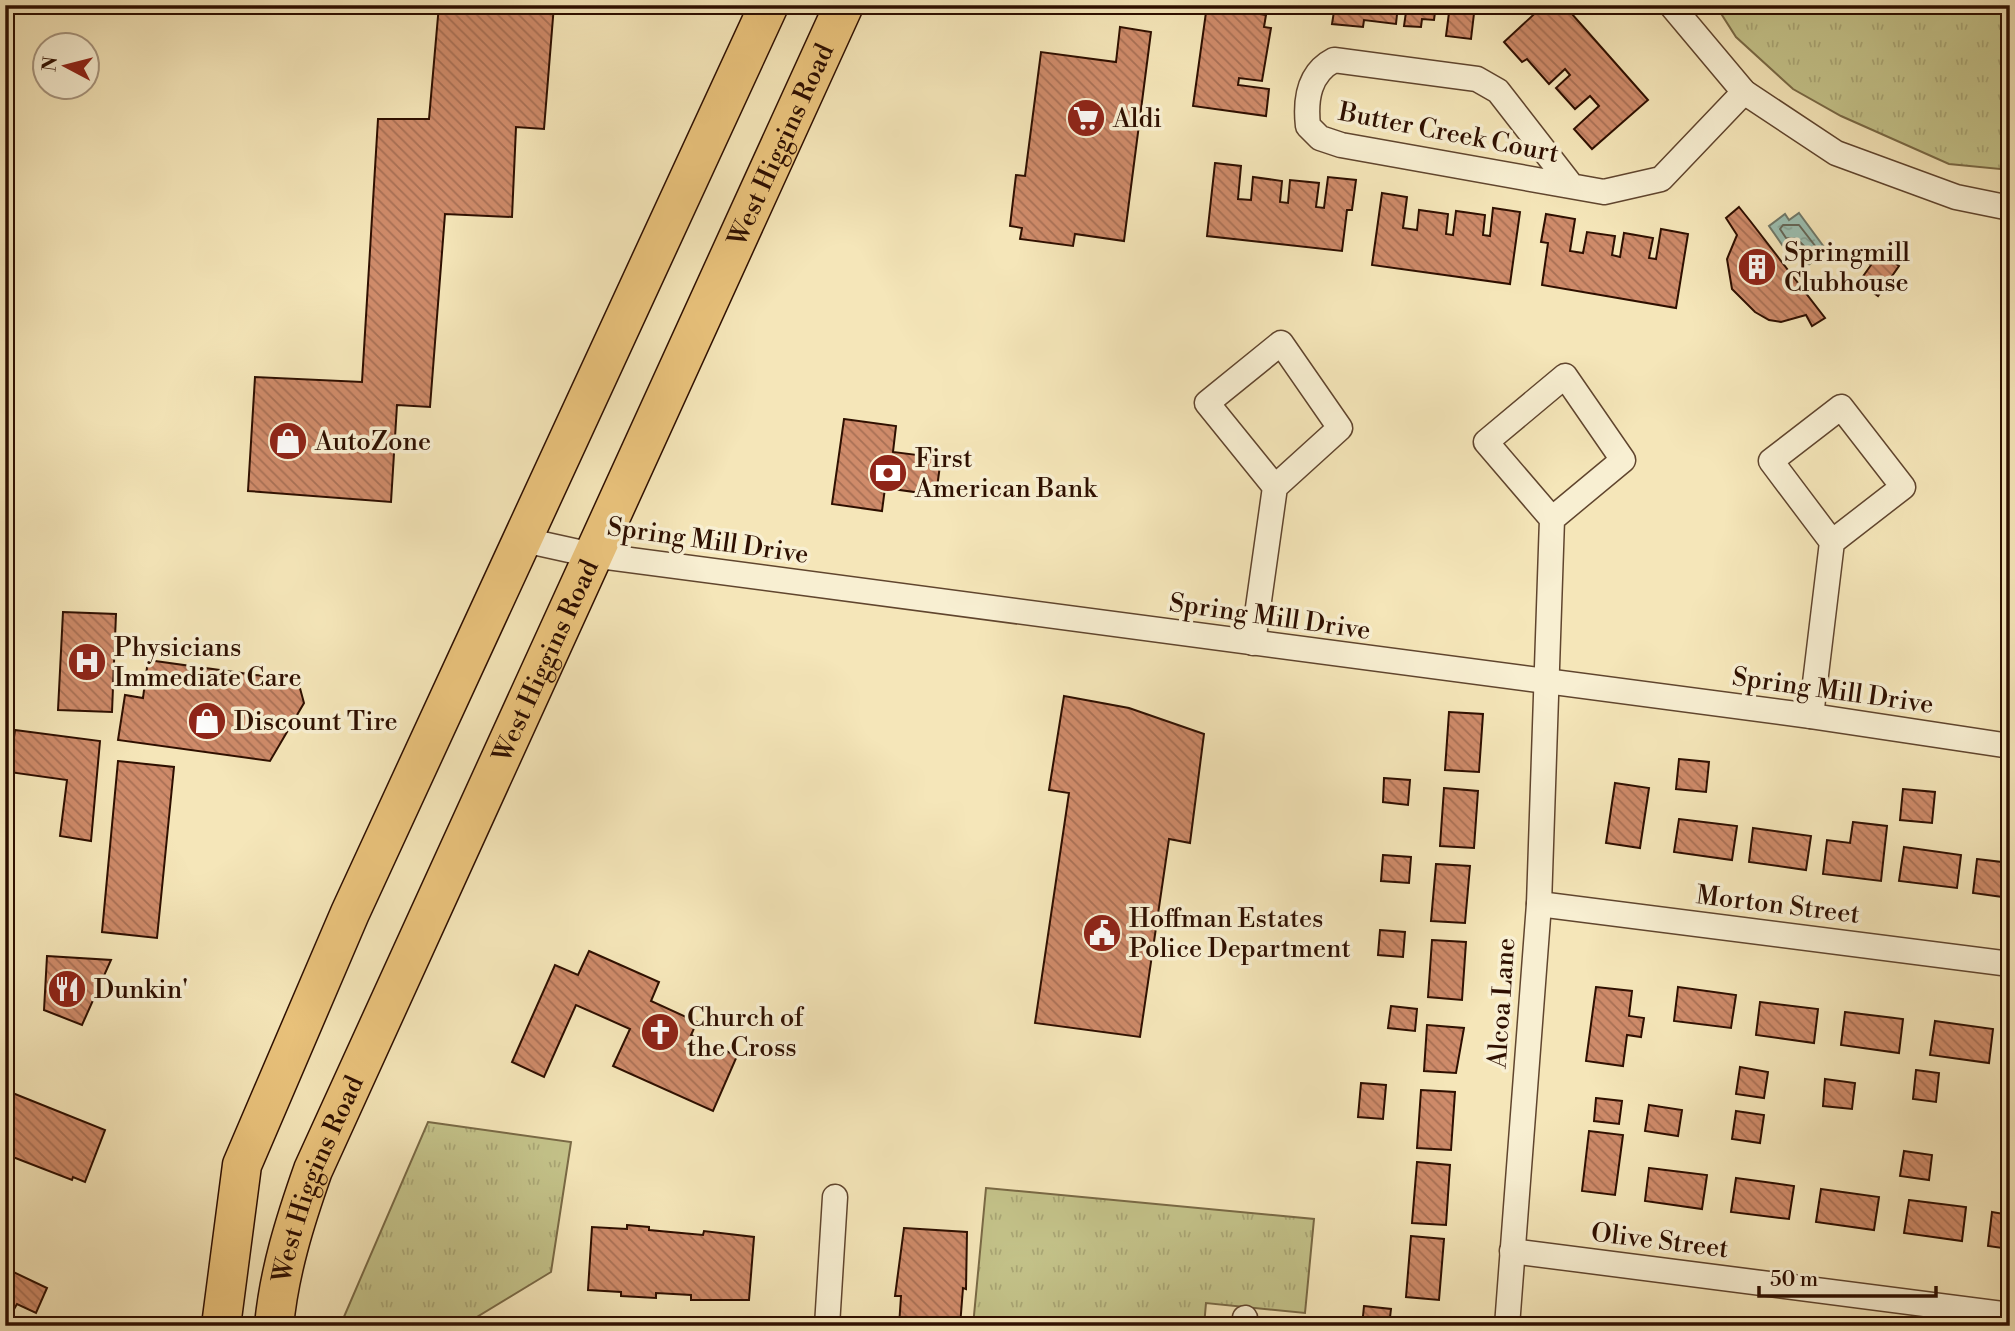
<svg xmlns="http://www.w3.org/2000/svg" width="2015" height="1331" viewBox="0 0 2015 1331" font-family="'Libre Bodoni',serif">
<defs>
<pattern id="park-tufts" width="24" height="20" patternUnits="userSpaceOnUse" patternTransform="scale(1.75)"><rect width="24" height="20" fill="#c4c38a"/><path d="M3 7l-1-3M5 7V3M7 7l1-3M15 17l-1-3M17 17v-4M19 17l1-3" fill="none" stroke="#a9a675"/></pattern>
<pattern id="water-ripples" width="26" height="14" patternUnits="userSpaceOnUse" patternTransform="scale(1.75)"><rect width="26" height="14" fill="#9cbfb1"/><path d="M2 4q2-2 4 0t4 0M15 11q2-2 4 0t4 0" fill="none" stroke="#87a396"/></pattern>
<pattern id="building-back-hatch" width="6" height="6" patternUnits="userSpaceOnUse" patternTransform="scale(1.75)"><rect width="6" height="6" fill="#cf8b6a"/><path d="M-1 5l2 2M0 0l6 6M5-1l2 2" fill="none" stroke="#a87055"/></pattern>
</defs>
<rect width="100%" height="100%" fill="#f5e6b9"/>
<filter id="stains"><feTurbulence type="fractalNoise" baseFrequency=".00286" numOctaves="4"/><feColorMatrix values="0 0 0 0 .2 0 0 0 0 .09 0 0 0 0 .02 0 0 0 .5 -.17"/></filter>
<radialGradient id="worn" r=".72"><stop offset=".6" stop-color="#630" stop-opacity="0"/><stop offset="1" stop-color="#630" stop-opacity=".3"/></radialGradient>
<polygon fill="#c4c38a" stroke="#796945" stroke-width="2" points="1052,5 1163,5 1102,10"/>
<g fill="url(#park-tufts)" stroke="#796945" stroke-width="2">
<polygon points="1711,5 2010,5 2010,170 1949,164 1841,116 1793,89 1736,37 1720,12"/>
<polygon points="428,1122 571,1142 551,1272 462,1326 340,1326"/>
<polygon points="986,1188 1314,1219 1305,1313 1206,1303 1204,1326 973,1326"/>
</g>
<polygon fill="url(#water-ripples)" stroke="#70796a" stroke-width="2" points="1799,213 1827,251 1808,265 1792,245 1785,249 1769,226 1785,214 1789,220"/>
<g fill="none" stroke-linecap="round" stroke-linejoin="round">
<polygon stroke="#656758" stroke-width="2" points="1799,225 1816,247 1812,254 1797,239 1786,238 1780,229 1783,225"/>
</g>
<g fill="url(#building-back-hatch)" stroke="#2e0f00" stroke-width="2">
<rect x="135" y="5" width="56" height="6"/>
<polygon points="439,5 554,5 544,129 516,127 512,217 445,214 430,407 397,405 391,502 248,491 255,377 362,382 378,119 429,119"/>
<polygon points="1207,5 1248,5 1247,12 1266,15 1264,27 1271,28 1262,81 1239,78 1238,85 1269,89 1266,116 1193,106"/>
<polygon points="1335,5 1398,5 1396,24 1364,20 1363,27 1332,24"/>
<polygon points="1407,5 1436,5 1434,20 1422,19 1421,27 1404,26"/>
<polygon points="1450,5 1475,5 1471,39 1446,36"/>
<polygon points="1544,5 1564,5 1648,100 1592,149 1574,129 1599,106 1590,96 1575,109 1556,88 1570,75 1565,69 1549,84 1527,59 1522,62 1504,42"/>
<polygon points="1120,27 1151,32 1124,241 1075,234 1073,246 1020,239 1022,228 1010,226 1016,175 1025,176 1041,52 1116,62"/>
<polygon points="1215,163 1241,166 1238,199 1251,200 1253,177 1282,181 1280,202 1288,203 1290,180 1319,183 1316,207 1324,208 1328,177 1356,180 1352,210 1347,210 1342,251 1207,236"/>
<polygon points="1382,193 1407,197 1403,228 1417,230 1419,210 1448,214 1446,234 1453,235 1456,211 1485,215 1483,235 1490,236 1493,208 1520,212 1510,284 1372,265"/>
<polygon points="1739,207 1751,222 1825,318 1812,326 1806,315 1781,322 1769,320 1755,312 1732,289 1727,259 1737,235 1726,218"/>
<polygon points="1546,214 1575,219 1570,251 1583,253 1587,232 1615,236 1612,255 1620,257 1624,233 1653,238 1649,258 1656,259 1661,229 1688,234 1676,308 1542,285 1548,243 1541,242"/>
<polygon points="1874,248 1899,266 1878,296 1859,282 1871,265 1865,260"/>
<polygon points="844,419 896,426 893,452 941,458 936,495 885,488 882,511 832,504"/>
<polygon points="63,612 116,614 112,712 58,710"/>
<polygon points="148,660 298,681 304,703 270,761 118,740 125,695 143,698"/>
<polygon points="1064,696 1129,708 1204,734 1190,843 1169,839 1140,1037 1035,1023 1069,793 1049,790"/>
<polygon points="1449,712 1483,714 1479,772 1445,770"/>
<polygon points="15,730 100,741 91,841 60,836 67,780 9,772"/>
<polygon points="1679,759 1709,762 1706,792 1676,789"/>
<polygon points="118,761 174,767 157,938 102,932"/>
<polygon points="1384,778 1410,780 1408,805 1383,802"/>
<polygon points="1615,783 1649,788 1640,848 1606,843"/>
<polygon points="1444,788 1478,791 1474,848 1440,846"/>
<polygon points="1903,789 1935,792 1932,823 1900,820"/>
<polygon points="1679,819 1737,826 1732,860 1674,852"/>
<polygon points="1853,822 1887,826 1881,881 1823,874 1827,840 1850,843"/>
<polygon points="1753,828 1811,836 1806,870 1749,862"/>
<polygon points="1904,847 1961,855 1957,888 1899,881"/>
<polygon points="1383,855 1411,857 1409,883 1381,881"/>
<polygon points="1977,859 2010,863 2010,898 1973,893"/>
<polygon points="1436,864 1470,866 1465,923 1431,921"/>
<polygon points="1380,930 1405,932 1403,957 1378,955"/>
<polygon points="1432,940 1466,942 1462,1000 1428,997"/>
<polygon points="589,951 659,982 651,1001 697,1022 691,1035 737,1056 713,1111 613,1066 630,1029 576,1005 544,1077 512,1062 555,965 578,975"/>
<polygon points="47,956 111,960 82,1025 44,1010"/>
<polygon points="1596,987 1632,991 1629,1016 1644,1018 1641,1037 1627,1035 1623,1066 1586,1061"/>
<polygon points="1678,987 1736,995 1731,1028 1674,1021"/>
<polygon points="1760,1002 1818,1009 1814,1043 1756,1035"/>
<polygon points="1391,1006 1417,1009 1415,1031 1388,1028"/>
<polygon points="1845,1012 1903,1019 1899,1053 1841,1045"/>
<polygon points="1935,1021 1993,1029 1989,1063 1930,1055"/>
<polygon points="1427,1025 1464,1028 1456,1073 1424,1071"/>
<polygon points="1740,1067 1768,1072 1764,1098 1736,1094"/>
<polygon points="1916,1070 1939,1073 1936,1102 1913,1099"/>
<polygon points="1825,1079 1855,1083 1852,1109 1823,1106"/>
<polygon points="1361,1083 1386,1085 1383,1119 1358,1117"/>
<polygon points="5,1090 105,1130 85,1182 73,1177 72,1180 5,1154"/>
<polygon points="1421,1090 1455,1092 1451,1150 1417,1148"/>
<polygon points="1596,1098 1622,1101 1619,1124 1594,1121"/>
<polygon points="1649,1105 1682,1110 1678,1136 1645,1131"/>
<polygon points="1736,1111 1764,1115 1760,1143 1732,1139"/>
<polygon points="1589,1131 1623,1135 1615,1195 1582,1191"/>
<polygon points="1904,1151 1932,1155 1929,1180 1900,1176"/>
<polygon points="1417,1162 1450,1165 1446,1225 1412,1223"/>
<polygon points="1649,1168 1707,1175 1702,1209 1645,1201"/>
<polygon points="1736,1178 1794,1186 1789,1219 1731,1212"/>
<polygon points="1821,1189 1879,1197 1874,1230 1816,1222"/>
<polygon points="1909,1200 1966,1207 1962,1241 1904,1233"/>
<polygon points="1992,1212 2010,1215 2010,1249 1988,1246"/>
<polygon points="627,1225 649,1227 649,1230 703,1235 704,1231 754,1237 749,1300 691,1300 691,1295 656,1293 656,1298 621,1296 621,1292 588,1290 592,1227 627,1229"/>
<polygon points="904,1228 967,1232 966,1289 963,1288 960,1326 899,1326 901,1296 895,1296"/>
<polygon points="1411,1236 1444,1239 1439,1300 1406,1297"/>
<polygon points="5,1268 47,1288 36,1313 17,1304 13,1311 5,1307"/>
<polygon points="1364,1306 1391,1309 1389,1326 1362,1326"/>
</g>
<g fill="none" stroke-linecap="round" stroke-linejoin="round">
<g stroke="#60452e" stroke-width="27">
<g id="street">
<polyline points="1671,5 1744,92 1836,153 1956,197 2010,208"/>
<path d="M1571 185 1498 91 1477 79 1334 60C1309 73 1305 99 1308 126L1320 138 1341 145 1604 192 1661 179 1744 92"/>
<polyline points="524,540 592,555 1811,716 2010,746"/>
<polyline points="1253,643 1275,487 1340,428 1281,343 1207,403 1275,487"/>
<polyline points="1811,716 1832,542 1771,461 1841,407 1903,487 1832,542"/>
<polyline points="1539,904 2010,964"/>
<polyline points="1512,1251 2010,1315"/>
<polyline points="827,1326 835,1197"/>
<polyline points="1244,1326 1245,1318"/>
<polyline points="1507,1326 1539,904 1552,519 1486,442 1565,376 1623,460 1552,519"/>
</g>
</g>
<g stroke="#2e0f00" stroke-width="41">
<g id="primary">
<polyline points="221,1326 242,1165 350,913 769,5"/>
<path id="s1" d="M274 1326C279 1272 295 1221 313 1170L844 5"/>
</g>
</g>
<use href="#street" stroke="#f8efd2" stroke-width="24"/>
<use href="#primary" stroke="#eac37c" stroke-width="38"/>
</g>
<defs>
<g id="supermarket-disc" transform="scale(2.0125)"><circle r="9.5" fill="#8f2418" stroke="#f8efd2"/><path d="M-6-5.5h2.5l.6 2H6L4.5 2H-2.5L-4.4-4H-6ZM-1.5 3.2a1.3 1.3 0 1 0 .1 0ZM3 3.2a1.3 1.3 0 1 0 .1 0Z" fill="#fff"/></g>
<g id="building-disc" transform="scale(2.0125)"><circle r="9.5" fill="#8f2418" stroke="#f8efd2"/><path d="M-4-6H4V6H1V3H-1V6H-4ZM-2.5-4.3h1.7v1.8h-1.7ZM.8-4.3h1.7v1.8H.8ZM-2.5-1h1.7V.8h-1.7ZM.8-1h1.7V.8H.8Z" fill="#fff"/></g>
<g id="shop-disc" transform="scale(2.0125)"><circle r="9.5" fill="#8f2418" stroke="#f8efd2"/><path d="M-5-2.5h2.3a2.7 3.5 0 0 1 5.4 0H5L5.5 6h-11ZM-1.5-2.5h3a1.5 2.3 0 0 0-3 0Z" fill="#fff"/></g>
<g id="bank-disc" transform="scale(2.0125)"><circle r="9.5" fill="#8f2418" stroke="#f8efd2"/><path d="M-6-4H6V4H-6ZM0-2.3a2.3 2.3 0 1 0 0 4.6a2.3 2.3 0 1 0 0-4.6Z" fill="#fff"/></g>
<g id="hospital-disc" transform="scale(2.0125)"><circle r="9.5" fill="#8f2418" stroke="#f8efd2"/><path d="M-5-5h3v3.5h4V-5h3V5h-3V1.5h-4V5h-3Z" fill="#fff"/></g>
<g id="civic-disc" transform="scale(2.0125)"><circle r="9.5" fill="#8f2418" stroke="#f8efd2"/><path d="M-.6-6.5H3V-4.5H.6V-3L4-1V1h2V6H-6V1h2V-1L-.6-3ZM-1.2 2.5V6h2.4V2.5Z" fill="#fff"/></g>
<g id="restaurant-disc" transform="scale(2.0125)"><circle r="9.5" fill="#8f2418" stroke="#f8efd2"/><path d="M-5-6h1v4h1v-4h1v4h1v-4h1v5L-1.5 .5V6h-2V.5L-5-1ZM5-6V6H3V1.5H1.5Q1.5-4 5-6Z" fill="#fff"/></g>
<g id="church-disc" transform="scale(2.0125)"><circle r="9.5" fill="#8f2418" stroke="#f8efd2"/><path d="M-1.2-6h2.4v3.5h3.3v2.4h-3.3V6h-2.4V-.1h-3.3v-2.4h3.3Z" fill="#fff"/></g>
</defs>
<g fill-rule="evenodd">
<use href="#supermarket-disc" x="1086" y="118"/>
<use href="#building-disc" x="1757" y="267"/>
<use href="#shop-disc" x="288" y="441"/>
<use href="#bank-disc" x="888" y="473"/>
<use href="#hospital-disc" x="87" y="662"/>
<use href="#shop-disc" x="207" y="721"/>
<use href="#civic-disc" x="1102" y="933"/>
<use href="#restaurant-disc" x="67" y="989"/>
<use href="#church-disc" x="660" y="1032"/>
</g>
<g text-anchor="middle" stroke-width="7" stroke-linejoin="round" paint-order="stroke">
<g font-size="26" fill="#2e0f00" stroke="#f8efd2" text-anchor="start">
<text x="1113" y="127">Aldi</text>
<text x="1784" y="261">Springmill<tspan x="1784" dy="30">Clubhouse</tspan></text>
<text x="315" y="450">AutoZone</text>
<text x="915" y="467">First<tspan x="915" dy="30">American Bank</tspan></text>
<text x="114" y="656">Physicians<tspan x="114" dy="30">Immediate Care</tspan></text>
<text x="234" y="730">Discount Tire</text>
<text x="1129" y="927">Hoffman Estates<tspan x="1129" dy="30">Police Department</tspan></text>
<text x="94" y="998">Dunkin'</text>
<text x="687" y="1026">Church of<tspan x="687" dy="30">the Cross</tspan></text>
</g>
<g font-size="26" fill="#2e0f00" stroke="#f8efd2">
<text transform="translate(1449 132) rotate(11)" y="9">Butter Creek Court</text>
<text dy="9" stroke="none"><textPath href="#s1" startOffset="1288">West Higgins Road</textPath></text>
<text transform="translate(708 540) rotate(8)" y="9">Spring Mill Drive</text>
<text transform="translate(1270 616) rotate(8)" y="9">Spring Mill Drive</text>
<text dy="9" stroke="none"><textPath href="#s1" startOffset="721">West Higgins Road</textPath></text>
<text transform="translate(1833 690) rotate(8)" y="9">Spring Mill Drive</text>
<text transform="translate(1778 904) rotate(7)" y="9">Morton Street</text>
<text transform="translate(1501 1003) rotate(-86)" y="9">Alcoa Lane</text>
<text dy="9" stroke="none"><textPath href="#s1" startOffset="154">West Higgins Road</textPath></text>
<text transform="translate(1660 1240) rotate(7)" y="9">Olive Street</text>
</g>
</g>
<rect width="2015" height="1331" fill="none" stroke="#f5e6b9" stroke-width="28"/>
<rect x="7" y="7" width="2001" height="1317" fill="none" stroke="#2e0f00" stroke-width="3.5"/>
<rect x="14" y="14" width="1987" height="1303" fill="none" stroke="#2e0f00" stroke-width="2"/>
<g transform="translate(66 66) rotate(277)"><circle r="33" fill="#f8efd2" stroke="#a7957e" stroke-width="2"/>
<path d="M0-5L12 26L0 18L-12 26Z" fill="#8f2418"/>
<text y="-10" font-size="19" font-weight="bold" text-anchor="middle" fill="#2e0f00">N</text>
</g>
<path d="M1759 1286v10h177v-10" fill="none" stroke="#2e0f00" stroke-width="3.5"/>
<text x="1770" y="1286" font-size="21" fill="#2e0f00" stroke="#f8efd2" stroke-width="5" paint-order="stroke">50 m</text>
<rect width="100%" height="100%" filter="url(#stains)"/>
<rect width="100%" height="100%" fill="url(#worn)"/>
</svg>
